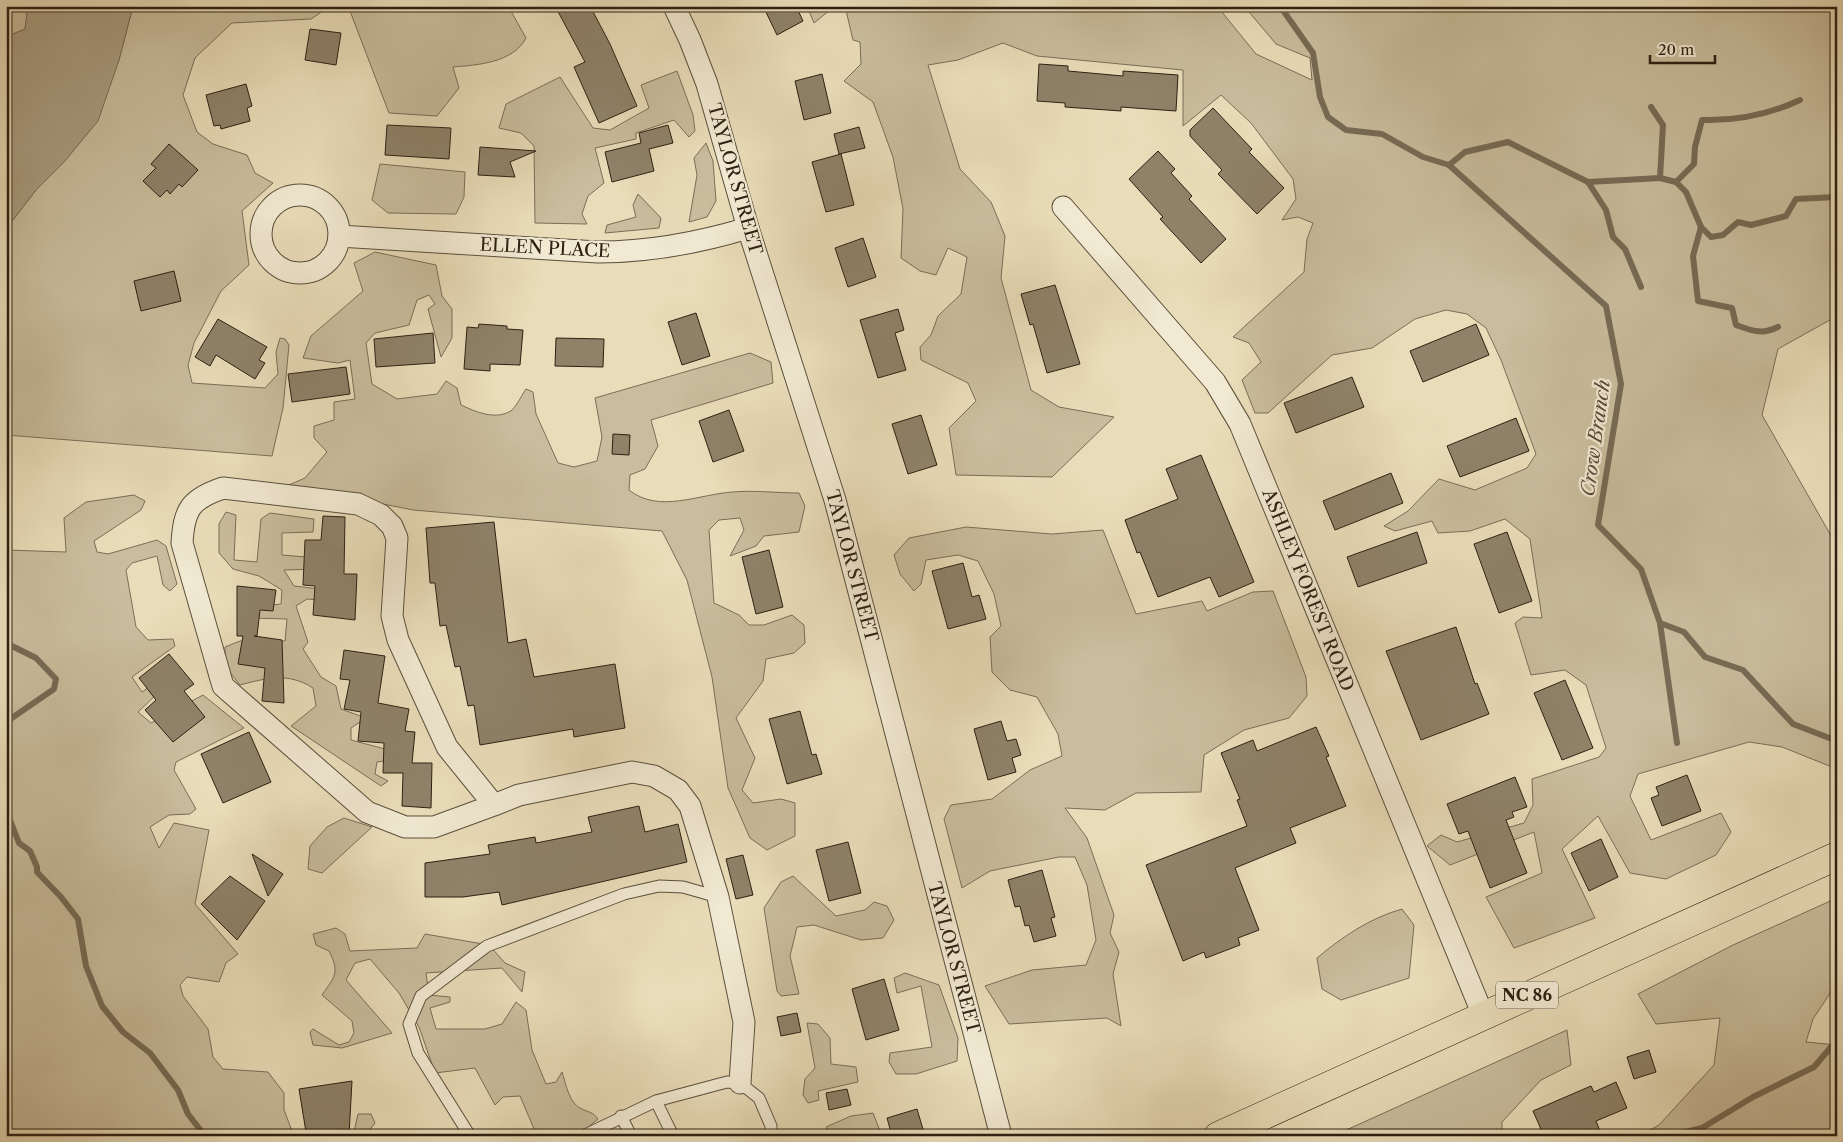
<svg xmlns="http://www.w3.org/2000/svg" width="1843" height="1142" viewBox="0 0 1843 1142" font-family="'Libre Caslon Text',serif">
<rect width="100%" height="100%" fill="#e9ddb9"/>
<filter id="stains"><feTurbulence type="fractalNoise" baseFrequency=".004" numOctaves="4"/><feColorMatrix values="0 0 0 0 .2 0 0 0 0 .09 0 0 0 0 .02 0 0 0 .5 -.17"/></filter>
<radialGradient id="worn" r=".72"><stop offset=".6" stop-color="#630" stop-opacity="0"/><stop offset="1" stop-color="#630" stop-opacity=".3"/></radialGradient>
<g fill="#c9bd9d" stroke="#7a6e58">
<polygon points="6,6 28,6 25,29 6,37"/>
<path d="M133 6H508L526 38C513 63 477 65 453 67L459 88 437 116 389 113 350 11H323L311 19 232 23 195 58 183 95 197 132 213 144 247 155 255 173 273 183 242 211 249 265 221 291 194 343 188 365 192 383 265 388 278 374 276 352 280 338 285 339 289 345 283 408 272 456 6 435V229L36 190 64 162 119 60Z"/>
<polygon points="807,6 835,6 814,23"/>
<polygon points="845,6 1217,6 1256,54 1312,80 1310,58 1276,44 1244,6 1837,6 1837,316 1778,349 1762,415 1837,546 1837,769 1782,747 1749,742 1638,774 1630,796 1651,840 1721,813 1731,832 1716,855 1666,879 1630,873 1598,816 1562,849 1595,918 1514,948 1486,897 1542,873 1534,832 1450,865 1427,846 1441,835 1457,842 1524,823 1533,805 1532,779 1599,757 1606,748 1586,685 1565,670 1531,675 1515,623 1523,617 1542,618 1530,539 1505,519 1470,531 1438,533 1432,521 1395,531 1384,526 1408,511 1439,479 1475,490 1527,468 1536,454 1501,360 1486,328 1467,314 1446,310 1415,319 1372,348 1332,355 1268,413 1255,413 1242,380 1261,362 1249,343 1233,337 1304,272 1307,239 1313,223 1298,217 1282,220 1296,199 1293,179 1251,123 1221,95 1183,126 1183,70 1037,56 1003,43 958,60 928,65 960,169 991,202 1005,236 1001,278 1031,390 1059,407 1114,417 1052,477 956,475 949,428 976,401 968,383 921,360 920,347 931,335 938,316 961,294 967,257 948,248 936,275 920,271 901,258 903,209 893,157 873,102 844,81 861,64 860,42 853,40"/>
<polygon points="677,71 693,115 695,131 689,137 674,120 636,133 636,139 595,148 604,183 588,196 582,214 587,224 535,223 534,146 521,133 499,128 506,104 560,77 593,128 610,130 649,108 641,85"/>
<polygon points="706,143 713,161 716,201 707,217 689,222 697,175 694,158"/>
<polygon points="380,164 465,172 464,197 456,214 388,213 372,200"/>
<polygon points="638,194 661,218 659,228 605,233 607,225 636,217 633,205"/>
<path d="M375 252 436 265 442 296 452 309V338L441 357 428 309 435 304 429 295 417 300 409 325 375 333 366 343 372 384 397 399 437 394 446 381 457 388 461 405C476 412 497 421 512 410 517 405 522 395 526 389L533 392 536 414 558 463 574 467 597 461 602 437 595 398 750 353 771 362 773 383 651 420 658 446 645 469 630 475 629 490C659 514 699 494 733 492 754 490 777 493 799 493L805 506 799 532 764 536 756 546 730 556 744 530 740 518 719 520 709 530 714 603 739 615 749 625H764L792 615 804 625 805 643 794 653 766 659 763 681 736 718 755 758 742 790 753 803 781 799 795 803V836L767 850 750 838 728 788 712 677 687 580 662 531 413 510 289 485 305 478 327 452 314 438V426L334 420V402L355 399 350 360 338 363 303 358 311 336 363 291 354 263Z"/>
<polygon points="134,495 145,501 141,510 94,541 97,552 108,554 157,540 166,546 177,584 170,591 163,585 157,556 132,563 126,570 136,627 148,640 173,639 175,646 132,677 142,692 177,667 181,671 138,712 151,723 203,695 244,728 176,762 174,770 196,809 190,814 169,815 150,827 159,848 174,823 209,830 195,904 238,954 226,963 219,982 187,977 180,985 183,996 208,1029 213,1057 223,1069 268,1072 284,1093 284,1110 294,1136 6,1136 6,550 66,552 64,518 86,502"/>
<path d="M226 512 236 515 234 560 257 562 261 519 270 513 314 519 313 532 282 533V555L318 558 320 569 284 570 294 586 345 592 343 602 307 599 296 606 308 642 303 649 321 677 336 686 341 709 366 718 351 728V740L404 754 399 759 377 762 375 774 388 781 381 786 291 726 316 706 313 688C288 672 267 678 240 685L225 666V647L240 641H285L287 619 251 618 253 607 281 604 282 590 259 576 233 569 219 553V524Z"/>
<polygon points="966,527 1052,534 1103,530 1136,614 1202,601 1207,611 1253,592 1273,591 1306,677 1307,696 1289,718 1244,730 1204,755 1201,792 1136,793 1105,810 1065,808 1087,838 1114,915 1110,933 1119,952 1113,974 1121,1026 1107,1018 1009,1024 985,986 1032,970 1086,965 1096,940 1087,885 1075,857 1059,857 990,871 962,888 944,819 951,805 992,799 1030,770 1062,756 1058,734 1037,697 1010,690 992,672 990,637 1001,626 994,594 978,561 958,555 926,560 921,584 914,591 900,574 894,555 909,538"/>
<polygon points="344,818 372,827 322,873 308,869 310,846 327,827"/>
<polygon points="793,876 836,916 865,910 874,902 887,906 894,920 883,938 861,940 814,925 797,927 790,956 799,994 781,996 777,991 764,908 781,882"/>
<polygon points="1837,898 1837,983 1813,1019 1806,1042 1837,1045 1837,1136 1639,1136 1659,1125 1714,1065 1720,1018 1656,1024 1638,994 1733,945"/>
<path d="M1402 909 1414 925 1409 978 1341 1000 1322 989 1317 958C1342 937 1370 918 1402 909Z"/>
<path d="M336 928 345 934 350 951 417 948 425 934 489 945 505 963 525 972 522 992 502 968 426 973 429 995 450 997V1002L430 1008 436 1029H485L502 1024 516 1002 526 1010 532 1050 546 1084 556 1082 562 1072C566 1084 569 1104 582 1109 590 1113 593 1112 598 1119L577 1136H537L520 1096 503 1097 495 1105 475 1068 435 1073 419 1027 399 993 370 959 355 963 346 980 392 1033 342 1048 313 1045 310 1032 313 1029 339 1045 349 1042 354 1033 352 1021 322 995C335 976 340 973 329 951L316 945 313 934Z"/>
<polygon points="905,973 939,985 958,1038 957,1061 916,1074 896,1074 889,1062 890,1053 932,1047 921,986 897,993 894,978"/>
<polygon points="807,1023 818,1024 830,1038 831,1064 856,1067 858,1082 818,1091 819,1100 808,1103 803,1095 805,1079 815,1068"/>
<polygon points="1567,1030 1571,1065 1541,1080 1502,1122 1502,1136 1333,1136"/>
<polygon points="873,1113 882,1136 829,1136 826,1127 851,1116"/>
<polygon points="358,1114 371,1114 375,1123 365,1136 353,1136"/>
</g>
<polygon fill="#a99d81" stroke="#776b55" points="28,6 133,6 119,60 98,121 64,162 36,190 6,229 6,37 25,29"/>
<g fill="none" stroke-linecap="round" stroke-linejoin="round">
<g stroke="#776b55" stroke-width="6">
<polyline points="1280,6 1313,53 1320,97 1328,117 1346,130 1382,134 1423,157 1449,165 1606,306 1621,384 1598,525 1641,569 1660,623 1684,632 1705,657 1743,670 1793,724 1837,741"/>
<polyline points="1651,107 1663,125 1660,178"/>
<polyline points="1449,165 1465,152 1508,142 1588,182 1606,210 1613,237 1625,249 1641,287"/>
<path d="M1588 182 1660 178 1676 182 1694 164 1695 147 1702 120C1735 121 1770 114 1800 100"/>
<path d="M1676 182 1686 192 1701 227 1693 256 1698 301 1732 308 1736 325C1753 331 1762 335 1778 327"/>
<polyline points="1701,227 1711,237 1723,235 1738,222 1751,225 1786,216 1796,199 1837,197"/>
<polyline points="1660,623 1677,743"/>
<polyline points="6,643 36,658 56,679 54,689 6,722"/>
<polyline points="6,754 6,756"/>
<polyline points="6,799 8,815 19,843 30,851 37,867 37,872 61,897 78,919 86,966 102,1006 123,1032 150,1053 178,1090 188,1114 205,1136"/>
<polyline points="1669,1136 1702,1128"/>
<polyline points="1697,1136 1702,1128 1753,1097 1814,1067 1837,1040"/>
</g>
</g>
<g fill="#8e8269" stroke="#2c2013">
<polygon points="555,6 590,6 610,44 637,106 599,123 574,67 585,62"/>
<polygon points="763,6 796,6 803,21 777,35"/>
<polygon points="310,29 341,33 336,65 305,60"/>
<polygon points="1039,64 1068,66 1068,71 1123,76 1123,71 1178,75 1176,111 1121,107 1121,111 1065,107 1065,103 1037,101"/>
<polygon points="822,74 831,113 804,120 795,81"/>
<polygon points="246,84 252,106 247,108 250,121 221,129 220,125 214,126 206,95"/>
<polygon points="1213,108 1252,149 1249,152 1284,188 1257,214 1218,174 1222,170 1190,136 1190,130"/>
<polygon points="387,125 451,128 449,159 385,155"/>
<polygon points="668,125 673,143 649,149 654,171 612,182 605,152 641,143 639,133"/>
<polygon points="859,127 865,148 839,154 834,134"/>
<polygon points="169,144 198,170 182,187 179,184 170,194 167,190 160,197 143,181 156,168 151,164"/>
<polygon points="480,147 536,151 510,162 515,177 478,175"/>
<polygon points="1158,151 1175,169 1171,173 1192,196 1189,199 1226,239 1201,263 1160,219 1163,217 1129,179"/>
<polygon points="841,154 854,205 826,212 812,162"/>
<polygon points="863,238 876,277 848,287 835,248"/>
<polygon points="174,271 181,301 141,311 134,281"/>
<polygon points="1055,285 1080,364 1047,373 1033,324 1030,325 1021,294"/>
<polygon points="898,309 904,330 895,333 906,370 878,378 860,320"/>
<polygon points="696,313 710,356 682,365 668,322"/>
<polygon points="218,319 267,347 259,360 265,363 255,379 216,355 210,366 195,357"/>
<polygon points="479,324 507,326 507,329 523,330 520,365 490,364 490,371 464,369 467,327 478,328"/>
<polygon points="1476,324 1489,355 1423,382 1410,351"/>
<polygon points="433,333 435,363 376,367 374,339"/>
<polygon points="556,338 604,339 603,367 555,366"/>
<polygon points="346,367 350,394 292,402 288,374"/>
<polygon points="1352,377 1364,407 1296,433 1284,403"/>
<polygon points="729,410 744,451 713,462 699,421"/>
<polygon points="921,415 937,465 908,474 892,424"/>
<polygon points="1516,418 1529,451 1460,477 1447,446"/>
<polygon points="613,434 630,435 629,455 612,454"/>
<polygon points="1201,455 1254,582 1219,597 1210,577 1158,597 1140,552 1137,553 1125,520 1178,499 1166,469"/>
<polygon points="1391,473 1403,503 1335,530 1323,501"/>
<polygon points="323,516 345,517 344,574 357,574 355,620 313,615 315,586 303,585 305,540 321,540"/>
<polygon points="494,522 508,643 526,639 534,677 615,664 625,728 574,737 573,729 480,745 474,705 468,706 460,666 455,667 446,625 440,626 435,583 430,583 426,528"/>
<polygon points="1417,532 1427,563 1358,587 1347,557"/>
<polygon points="1507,532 1532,601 1499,613 1474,544"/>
<polygon points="769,550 783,607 756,614 742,557"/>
<polygon points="963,563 972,597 979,595 986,619 948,629 932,571"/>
<polygon points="237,586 276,590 273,611 260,610 257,636 254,636 282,640 284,703 262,701 265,668 238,664 243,636 237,636"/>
<polygon points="1456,627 1475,684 1477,683 1489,714 1421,740 1386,651"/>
<polygon points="344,650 385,656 378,703 409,709 405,731 415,732 412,763 432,763 431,808 402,806 403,773 383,773 384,743 358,741 361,712 344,709 350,680 340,679"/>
<polygon points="169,654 194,684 184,691 205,717 173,742 145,710 156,700 139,678"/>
<polygon points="1565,680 1593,748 1562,760 1534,693"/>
<polygon points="800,711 812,755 816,754 822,774 787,784 769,719"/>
<polygon points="1001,721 1007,741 1016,739 1021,755 1012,758 1016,772 988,780 974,729"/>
<polygon points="1316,727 1329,756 1326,757 1346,806 1290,828 1296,843 1235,868 1259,930 1238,938 1240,945 1206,958 1204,952 1183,961 1146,865 1247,826 1237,800 1240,799 1221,753 1253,740 1257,751"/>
<polygon points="249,732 271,782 223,803 201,754"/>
<polygon points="1687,775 1701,811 1662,826 1651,798 1659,795 1656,787"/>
<polygon points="1515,777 1527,807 1512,812 1514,817 1506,820 1527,873 1490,888 1468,831 1459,834 1447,804"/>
<polygon points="639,806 645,832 678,824 687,862 502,905 499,892 463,897 425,897 425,863 490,854 488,845 535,837 536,843 592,832 588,817"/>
<polygon points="1601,839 1618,877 1589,891 1571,853"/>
<polygon points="848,842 861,893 829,901 816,850"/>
<polygon points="252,854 283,874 268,896"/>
<polygon points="743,855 753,895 736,899 726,859"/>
<polygon points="1042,870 1055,917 1051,918 1056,936 1034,942 1029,925 1025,926 1020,906 1015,907 1008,880"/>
<polygon points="230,876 265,901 237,940 201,904"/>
<polygon points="884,979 899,1030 866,1040 852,989"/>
<polygon points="797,1013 801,1032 781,1036 777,1017"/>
<polygon points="1649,1050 1656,1072 1634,1079 1627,1057"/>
<polygon points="352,1081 349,1135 306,1132 299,1089"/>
<polygon points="1616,1082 1627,1108 1596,1121 1600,1131 1590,1136 1544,1136 1533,1111 1591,1086 1594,1092"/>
<polygon points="847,1089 851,1105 829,1110 826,1093"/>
<polygon points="917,1109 925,1136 892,1136 887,1118"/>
</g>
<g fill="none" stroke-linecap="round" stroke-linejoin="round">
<g stroke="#5b4f3c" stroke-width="13">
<g id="service">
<polyline points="656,1101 673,1136"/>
<polyline points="621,1116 631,1136"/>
<polyline points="470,1136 418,1053 409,1024 421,996 487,946 624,894 659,886 683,887 718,897"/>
<polyline points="583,1136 656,1101 727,1082 740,1083 759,1098 771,1126 771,1136"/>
</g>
</g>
<g stroke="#5b4f3c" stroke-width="23">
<g id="minor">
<polyline points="674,6 690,40 707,84 748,228 835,500 1001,1136"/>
<circle cx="300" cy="234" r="39"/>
<polyline points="1063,207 1215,382 1240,424 1483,1015"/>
<path d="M339 236 598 252C651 252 698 243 748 228"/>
<path d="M494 805 434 827H405L367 812 223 686 182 543C184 510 190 499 223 488L358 504 381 515 392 526 397 538 392 616 398 640 447 747 494 805 519 795 632 772 654 776 678 790 690 806 718 897 744 1022 740 1083"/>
</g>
</g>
<g stroke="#2c2013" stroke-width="29">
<polyline id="primary" points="1218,1136 1837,856"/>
</g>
<use href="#service" stroke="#f1e9d2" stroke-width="11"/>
<use href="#minor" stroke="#f1e9d2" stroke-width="21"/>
<use href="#primary" stroke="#e9ddb9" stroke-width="28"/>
</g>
<g text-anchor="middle" stroke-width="4.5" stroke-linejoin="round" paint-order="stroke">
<rect fill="#f1e9d2" stroke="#675c4c" stroke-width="1" x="1496" y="981.5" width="62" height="27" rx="4"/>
<g font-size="16" font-weight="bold" fill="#2c2013">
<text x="1527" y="1001">NC 86</text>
</g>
<g font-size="18" fill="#2c2013" stroke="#f1e9d2">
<text transform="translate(735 179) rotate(74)" y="6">TAYLOR STREET</text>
<text transform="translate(545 248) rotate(3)" y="6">ELLEN PLACE</text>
<text transform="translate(852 566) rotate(75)" y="6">TAYLOR STREET</text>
<text transform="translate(1308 590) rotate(68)" y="6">ASHLEY FOREST ROAD</text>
<text transform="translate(954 958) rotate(75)" y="6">TAYLOR STREET</text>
</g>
<g font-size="19" font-style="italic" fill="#584c3a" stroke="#f1e9d2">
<text transform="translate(1595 438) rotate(-82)" y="7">Crow Branch</text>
</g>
</g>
<rect width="1843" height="1142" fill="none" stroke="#e9ddb9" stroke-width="25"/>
<rect x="8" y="8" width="1828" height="1127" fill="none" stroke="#2c2013" stroke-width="2.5"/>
<rect x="12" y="12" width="1818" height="1117" fill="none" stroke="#2c2013"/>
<path d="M1650 55v8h65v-8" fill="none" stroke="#2c2013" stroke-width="2.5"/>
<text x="1658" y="55" font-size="15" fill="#2c2013" stroke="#f1e9d2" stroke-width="4" paint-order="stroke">20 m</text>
<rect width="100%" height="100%" filter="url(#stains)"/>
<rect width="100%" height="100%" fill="url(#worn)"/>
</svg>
